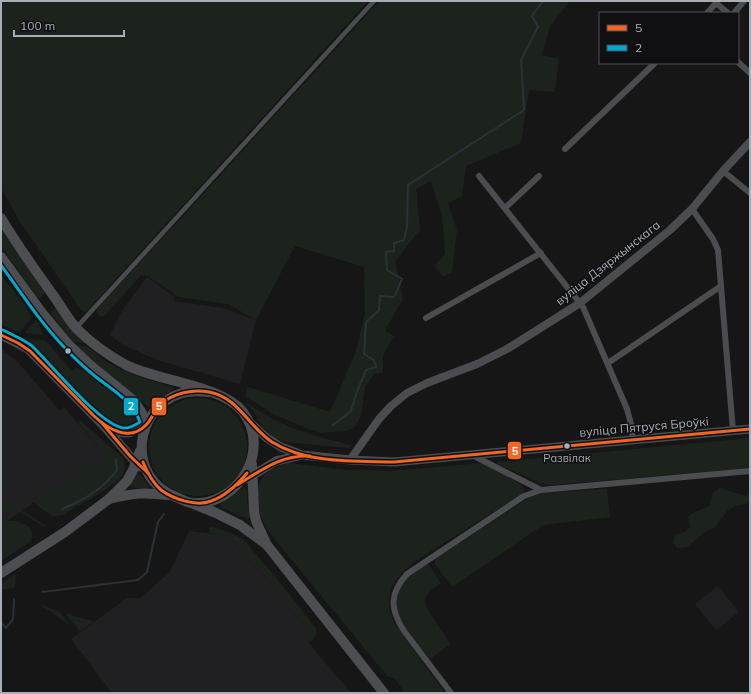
<svg xmlns="http://www.w3.org/2000/svg" width="751" height="694" viewBox="0 0 751 694" font-family="Mulish,sans-serif">
<rect width="100%" height="100%" fill="#161616"/>
<g fill="#202022">
<polygon points="147,277 175,297 174,301 223,308 256,320 240,384 157,360 122,344 110,335 122,311"/>
<polygon points="1,349 17,361 59,410 64,407 106,456 48,494 39,494 31,505 1,525"/>
<polygon points="189,531 229,536 248,561 265,576 310,634 308,642 351,693 112,693 71,639 127,598 141,598 170,572"/>
<polygon points="718,586 739,612 716,630 695,604"/>
</g>
<g fill="#1c231d">
<polygon points="1,1 368,1 86,312 81,310 19,220 1,188"/>
<polygon points="379,1 570,1 550,26 542,55 559,59 555,92 529,90 521,143 466,166 462,196 448,203 457,230 452,272 443,277 434,266 445,254 442,216 431,181 416,189 420,230 395,261 403,299 385,330 394,336 383,356 383,373 374,374 365,387 361,416 355,427 346,431 320,433 309,429 275,415 245,396 248,387 330,412 356,351 365,314 364,267 295,246 256,320 228,304 178,297 148,276 141,275 104,316 100,317 97,313 98,308 152,249 176,224"/>
<polygon points="1,229 45,294 39,299 1,247"/>
<polygon points="1,275 25,305 31,317 29,321 19,333 1,324"/>
<polygon points="56,308 85,343 73,342 50,312"/>
<polygon points="36,320 39,324 43,335 24,333"/>
<path d="M22 337 46 341 72 371 76 368C82 370 88 372 93 375 108 384 141 407 136 426L129 429 119 428 74 388 32 346 21 339Z"/>
<polygon points="75,345 87,346 104,360 120,369 140,377 175,388 157,400 149,407 92,362"/>
<circle cx="198" cy="447" r="49"/>
<path d="M245 402C259 411 273 419 288 426 309 435 332 440 353 446L348 448 285 442 274 437 261 425 255 413Z"/>
<polygon points="81,421 124,459 125,468 122,476 118,481 89,500 75,507 63,515 53,517 33,502 39,493 48,494 106,456 78,422"/>
<polygon points="750,438 750,468 551,485 540,483 497,464 497,462"/>
<path d="M288 463 347 470 391 471 482 463 506 475 522 485 524 491 522 494 414 562C391 581 383 593 394 623L445 693H402L404 691 394 678 388 677 268 531C252 502 249 472 288 463Z"/>
<polygon points="139,473 149,486 149,488 134,488 130,484 137,474"/>
<polygon points="244,488 247,490 247,502 250,517 248,519 222,508 220,504"/>
<path d="M720 488 746 496 750 494V503L735 506 728 510 715 527 703 533 687 547 677 548 673 542 675 535 685 532 690 527 688 516C695 511 702 510 709 506L713 493Z"/>
<polygon points="607,489 610,517 543,525 452,587 435,564 435,559 530,497 544,493"/>
<path d="M1 497 45 525 44 527C28 517 19 506 1 515Z"/>
<path d="M7 521C20 520 37 525 31 541L1 561V525Z"/>
<polygon points="210,526 231,533 243,539 278,580 316,628 317,634 312,641 308,642 305,637 310,634 265,576 248,561 229,536 209,533"/>
<path d="M428 564 441 583C430 591 423 593 426 607L450 644 430 659C413 637 380 606 407 578 412 572 421 568 428 564Z"/>
<polygon points="16,573 15,586 14,588 1,590 1,584"/>
<polygon points="38,603 60,612 71,626"/>
<polygon points="66,614 94,621 80,632"/>
</g>
<g fill="none" stroke-linecap="round" stroke-linejoin="round">
<g stroke="#2a3237" stroke-width="2">
<polyline points="333,425 351,411 358,389 366,370 376,367 374,360 364,354 366,322 379,310 380,296 394,297 402,279 387,270 386,252 394,251 394,243 404,240 407,227 408,185 524,110 521,60 538,27 532,16 543,1"/>
<path d="M62 509C82 501 104 488 117 470L116 460"/>
<polyline points="42,592 138,580 147,572 158,522 164,514"/>
<polyline points="1,623 6,628 13,619 14,599"/>
</g>
<polyline stroke="#4a4c4f" stroke-width="4.5" points="76,328 374,1"/>
<g stroke="#4a4c4f" stroke-width="6">
<polyline points="707,13 716,3 728,13"/>
<polyline points="734,13 744,1"/>
<polyline points="738,62 750,73"/>
<polyline points="565,149 655,63"/>
<polyline points="723,171 750,193"/>
<polyline points="479,176 583,307 627,409 631,424 633,440"/>
<polyline points="505,208 539,176"/>
<polyline points="692,209 713,239 718,250 733,431"/>
<polyline points="426,318 541,253"/>
<polyline points="608,363 721,286"/>
<polyline points="474,456 541,490"/>
<path d="M451 693 404 631C390 609 389 594 407 574L524 496 541 490 750 471"/>
</g>
<polyline stroke="#4a4c4f" stroke-width="8" points="350,460 379,419 391,406 407,393 427,383 477,364 507,349 580,303 670,230 692,209 723,171 750,142"/>
<g stroke="#494b4d" stroke-width="9">
<polyline points="1,335 28,349 104,426 130,456 141,467"/>
<polyline points="248,421 267,438 281,447 302,455 350,460 394,462 750,429"/>
<path d="M107 427C125 436 130 435 146 424"/>
<polyline points="247,479 276,461 302,455"/>
</g>
<g stroke="#4c4e51" stroke-width="10">
<path d="M1 218C17 245 35 270 53 295 61 306 68 319 77 329 91 343 108 355 126 365 157 381 222 385 243 412 272 450 238 507 191 503 186 502 181 499 176 497 126 478 133 408 182 393 191 390 201 391 210 392"/>
<polyline points="1,257 42,313 68,344 91,366 134,401 142,413 146,424"/>
<polyline points="252,464 254,511 256,521 266,543"/>
<path d="M109 499C134 493 144 492 168 495"/>
<polyline points="194,504 216,513 240,525 267,545 384,693"/>
<polyline points="1,573 65,532 109,499 127,481 133,470 140,451"/>
</g>
<g stroke="#101012" stroke-width="6">
<g id="bus-1">
<path d="M1 335 18 343 30 351 94 416C108 429 130 443 147 424 152 418 155 410 161 404 174 393 192 389 209 392 238 397 249 427 272 442 307 464 355 461 394 462L750 429"/>
<polyline points="102,423 130,456 148,473"/>
<path d="M143 462C147 472 153 483 161 490 173 499 197 507 211 501 226 496 237 485 247 473"/>
<path d="M237 485C262 470 280 455 310 456"/>
</g>
</g>
<g stroke="#101012" stroke-width="6">
<path id="bus-2" d="M1 265C21 293 41 323 65 348 74 358 85 368 96 377 113 390 133 402 140 422 135 425 129 429 123 428 99 424 51 364 31 345L21 339 3 330"/>
</g>
<use href="#bus-1" stroke="#f26522" stroke-width="3"/>
<use href="#bus-2" stroke="#00a9ce" stroke-width="3"/>
</g>
<g fill="#a8aeb6" stroke="#101012" stroke-width="1.5">
<circle cx="68" cy="351" r="3.5"/>
<circle cx="567" cy="446" r="3.5"/>
</g>
<g text-anchor="middle" stroke-width="3" stroke-linejoin="round" paint-order="stroke">
<g font-size="11" fill="#a8aeb6" stroke="#101012">
<text x="567" y="462">Развілак</text>
</g>
<g font-size="12" fill="#a8aeb6" stroke="#101012">
<text transform="translate(608 263) rotate(-38)" y="4">вуліца Дзяржынскага</text>
<text transform="translate(644 427) rotate(-5)" y="4">вуліца Пятруся Броўкі</text>
</g>
</g>
<g stroke="#101012" stroke-width="1.5">
<rect x="151" y="397" width="16" height="19" rx="4" fill="#f26522"/>
<rect x="123" y="397" width="16" height="19" rx="4" fill="#00a9ce"/>
<rect x="507" y="441" width="15" height="19" rx="4" fill="#f26522"/>
</g>
<g font-size="11" text-anchor="middle" font-weight="bold" fill="#fff">
<text x="159" y="410">5</text>
<text x="131" y="410">2</text>
<text x="515" y="455">5</text>
</g>
<rect width="751" height="694" fill="none" stroke="#a8aeb6" stroke-width="4"/>
<rect x="599" y="12" width="140" height="52" fill="#101012" stroke="#4d4f54"/>
<rect x="607" y="25" width="20" height="6" fill="#f26522" stroke="#4d4f54"/>
<text x="635" y="32" font-size="12" fill="#a8aeb6">5</text>
<rect x="607" y="45" width="20" height="6" fill="#00a9ce" stroke="#4d4f54"/>
<text x="635" y="52" font-size="12" fill="#a8aeb6">2</text>
<path d="M14 30v6h110v-6" fill="none" stroke="#a8aeb6" stroke-width="2"/>
<text x="20" y="30" font-size="12" fill="#a8aeb6" stroke="#101012" stroke-width="3" paint-order="stroke">100 m</text>
</svg>
